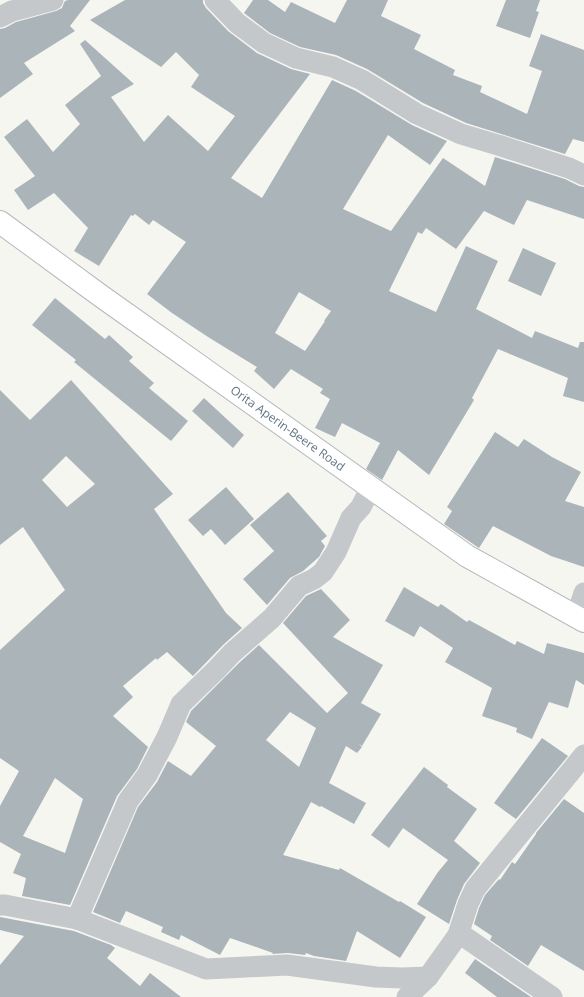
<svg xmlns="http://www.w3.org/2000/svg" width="584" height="997" viewBox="0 0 584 997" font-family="'Open Sans',sans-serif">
<rect width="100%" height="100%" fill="#f6f6f1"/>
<g fill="#abb4b9" fill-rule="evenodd">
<polygon points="68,0 90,0 70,26 75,31 24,63 33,74 0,98 0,29 5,28 16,22 56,11 62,8 64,3 65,1"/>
<path d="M125 0H203V3L206 8 228 31 257 53 291 69 310 74 231 178 262 198 332 80 356 91 412 125 447 141 430 165 388 135 343 209 391 231 443 158 485 186 495 157 565 179 579 186 584 187V219L527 200 514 225 484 211 456 249 426 228 422 234 418 232 389 291 436 312 466 246 498 261 476 309 532 338 535 331 578 348 580 342H584V402L563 396 568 378 498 349 472 398 474 400 429 475 398 450 382 480 366 469 380 443 342 423 335 437 315 428 330 399 320 393 323 389 291 369 274 389 254 371 257 367 208 337 172 313 147 294 186 242 153 220 149 225 135 214 133 216 131 215 99 266 74 251 88 228 54 193 28 210 14 190 35 176 4 137 27 119 53 152 80 124 65 105 101 76 80 44 85 40 134 84 111 97 144 142 168 115 208 151 235 116 191 87 199 75 176 52 161 67 90 20ZM299 292 331 311 324 321H325L305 351 275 333Z"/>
<polygon points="253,0 268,0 285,12 291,2 335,23 347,0 388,0 381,16 421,35 414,49 455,70 453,75 482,86 480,92 527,114 542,71 529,66 541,34 584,50 584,142 573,139 565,154 466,123 423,103 367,69 336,55 300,47 270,33 244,13"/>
<polygon points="506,0 540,0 536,11 539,12 530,38 496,26"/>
<polygon points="523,248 556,263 541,296 508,281"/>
<polygon points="55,298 105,339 109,335 133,357 129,361 154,383 149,388 188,421 171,441 74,362 76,360 32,325"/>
<path d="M71 380 173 494 154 509 226 613 242 628 223 645 193 676 167 652 157 660 156 658 123 686 133 697 113 716 148 747 137 769 117 796 70 905 22 896 26 878 13 873 21 854 0 842V806L19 771 0 758V650L65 590 23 527 0 545V390L30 420ZM66 456 95 484 67 507 42 480ZM55 778 83 799 65 853 23 836Z"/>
<polygon points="204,398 244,435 233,448 192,411"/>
<polygon points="495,432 518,447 524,439 552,457 581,472 565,501 584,507 584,567 551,556 493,526 479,548 444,524 452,511 447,507"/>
<polygon points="226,487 254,519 225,545 211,529 203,536 188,520"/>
<polygon points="288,492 327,536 321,541 325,546 319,557 303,571 290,578 267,605 243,579 274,551 250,525"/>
<polygon points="404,587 438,607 441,604 467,622 469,620 515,645 517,641 544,654 547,643 584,653 584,685 576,680 568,708 549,702 532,739 516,732 517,728 482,716 492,688 445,662 453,648 420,626 414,637 385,621"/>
<path d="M321 589 350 620 333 637 383 665 361 703 381 714 362 746 359 744 362 747 357 753 346 746 329 783 366 803 354 824 321 806 320 807 311 802 283 855 339 870 340 868 399 902 400 901 426 917 400 958 357 931 346 961 314 956 306 953 305 955 288 953 272 954 273 953 230 938 220 955 181 935 179 940 161 932 163 927 126 911 120 923 93 912 138 807 157 782 168 761 191 776 216 746 186 722 191 711 240 662 259 645 327 713 348 693 283 623 306 596ZM290 712 316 728 299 767 266 740Z"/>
<polygon points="542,738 568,756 516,819 494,803"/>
<polygon points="424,767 448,785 447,787 477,809 454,841 480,863 464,884 457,900 449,924 417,904 438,872 448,860 403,828 389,848 371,835"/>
<polygon points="564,799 584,813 584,971 541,945 528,966 490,940 492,936 474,924 479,908 485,895 499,879 500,880 512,862 515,864 536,834 536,833"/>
<polygon points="0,917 74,931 111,945 115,948 107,958 140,986 150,973 181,997 0,997 0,965 24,936 0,930"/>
<polygon points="475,959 531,997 497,997 465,973"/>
</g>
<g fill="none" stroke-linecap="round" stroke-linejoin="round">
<g stroke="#b4babe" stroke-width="24">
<g id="secondary">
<path id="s1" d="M0 222 101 296 467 556 584 621"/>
</g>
</g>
<g stroke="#c4c8cb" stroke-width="21">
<polyline points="215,0 237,23 264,43 296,58 333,67 362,80 417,114 461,134 498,145 569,168 584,175"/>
<polyline points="0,17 12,11 53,0"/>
<polyline points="576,617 584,593"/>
<polyline points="0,905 5,905 77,919 206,969 287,965 376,977 402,978 428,977"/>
<polyline points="77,919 128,801 147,775 167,737 181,704 216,670 232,653 272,618 299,586 314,579 323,572 336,552 351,518 361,507 371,487"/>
<polyline points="459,933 552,997"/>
<polyline points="407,997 428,977 458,935 468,904 475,889 584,755"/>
</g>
<use href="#secondary" stroke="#fff" stroke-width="22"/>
</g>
<g text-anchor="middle" stroke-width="4" stroke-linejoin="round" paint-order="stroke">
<g font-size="12" fill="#627685" stroke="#fff">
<text dy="4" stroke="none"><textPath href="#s1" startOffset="354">Orita Aperin-Beere Road</textPath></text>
</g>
</g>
</svg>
